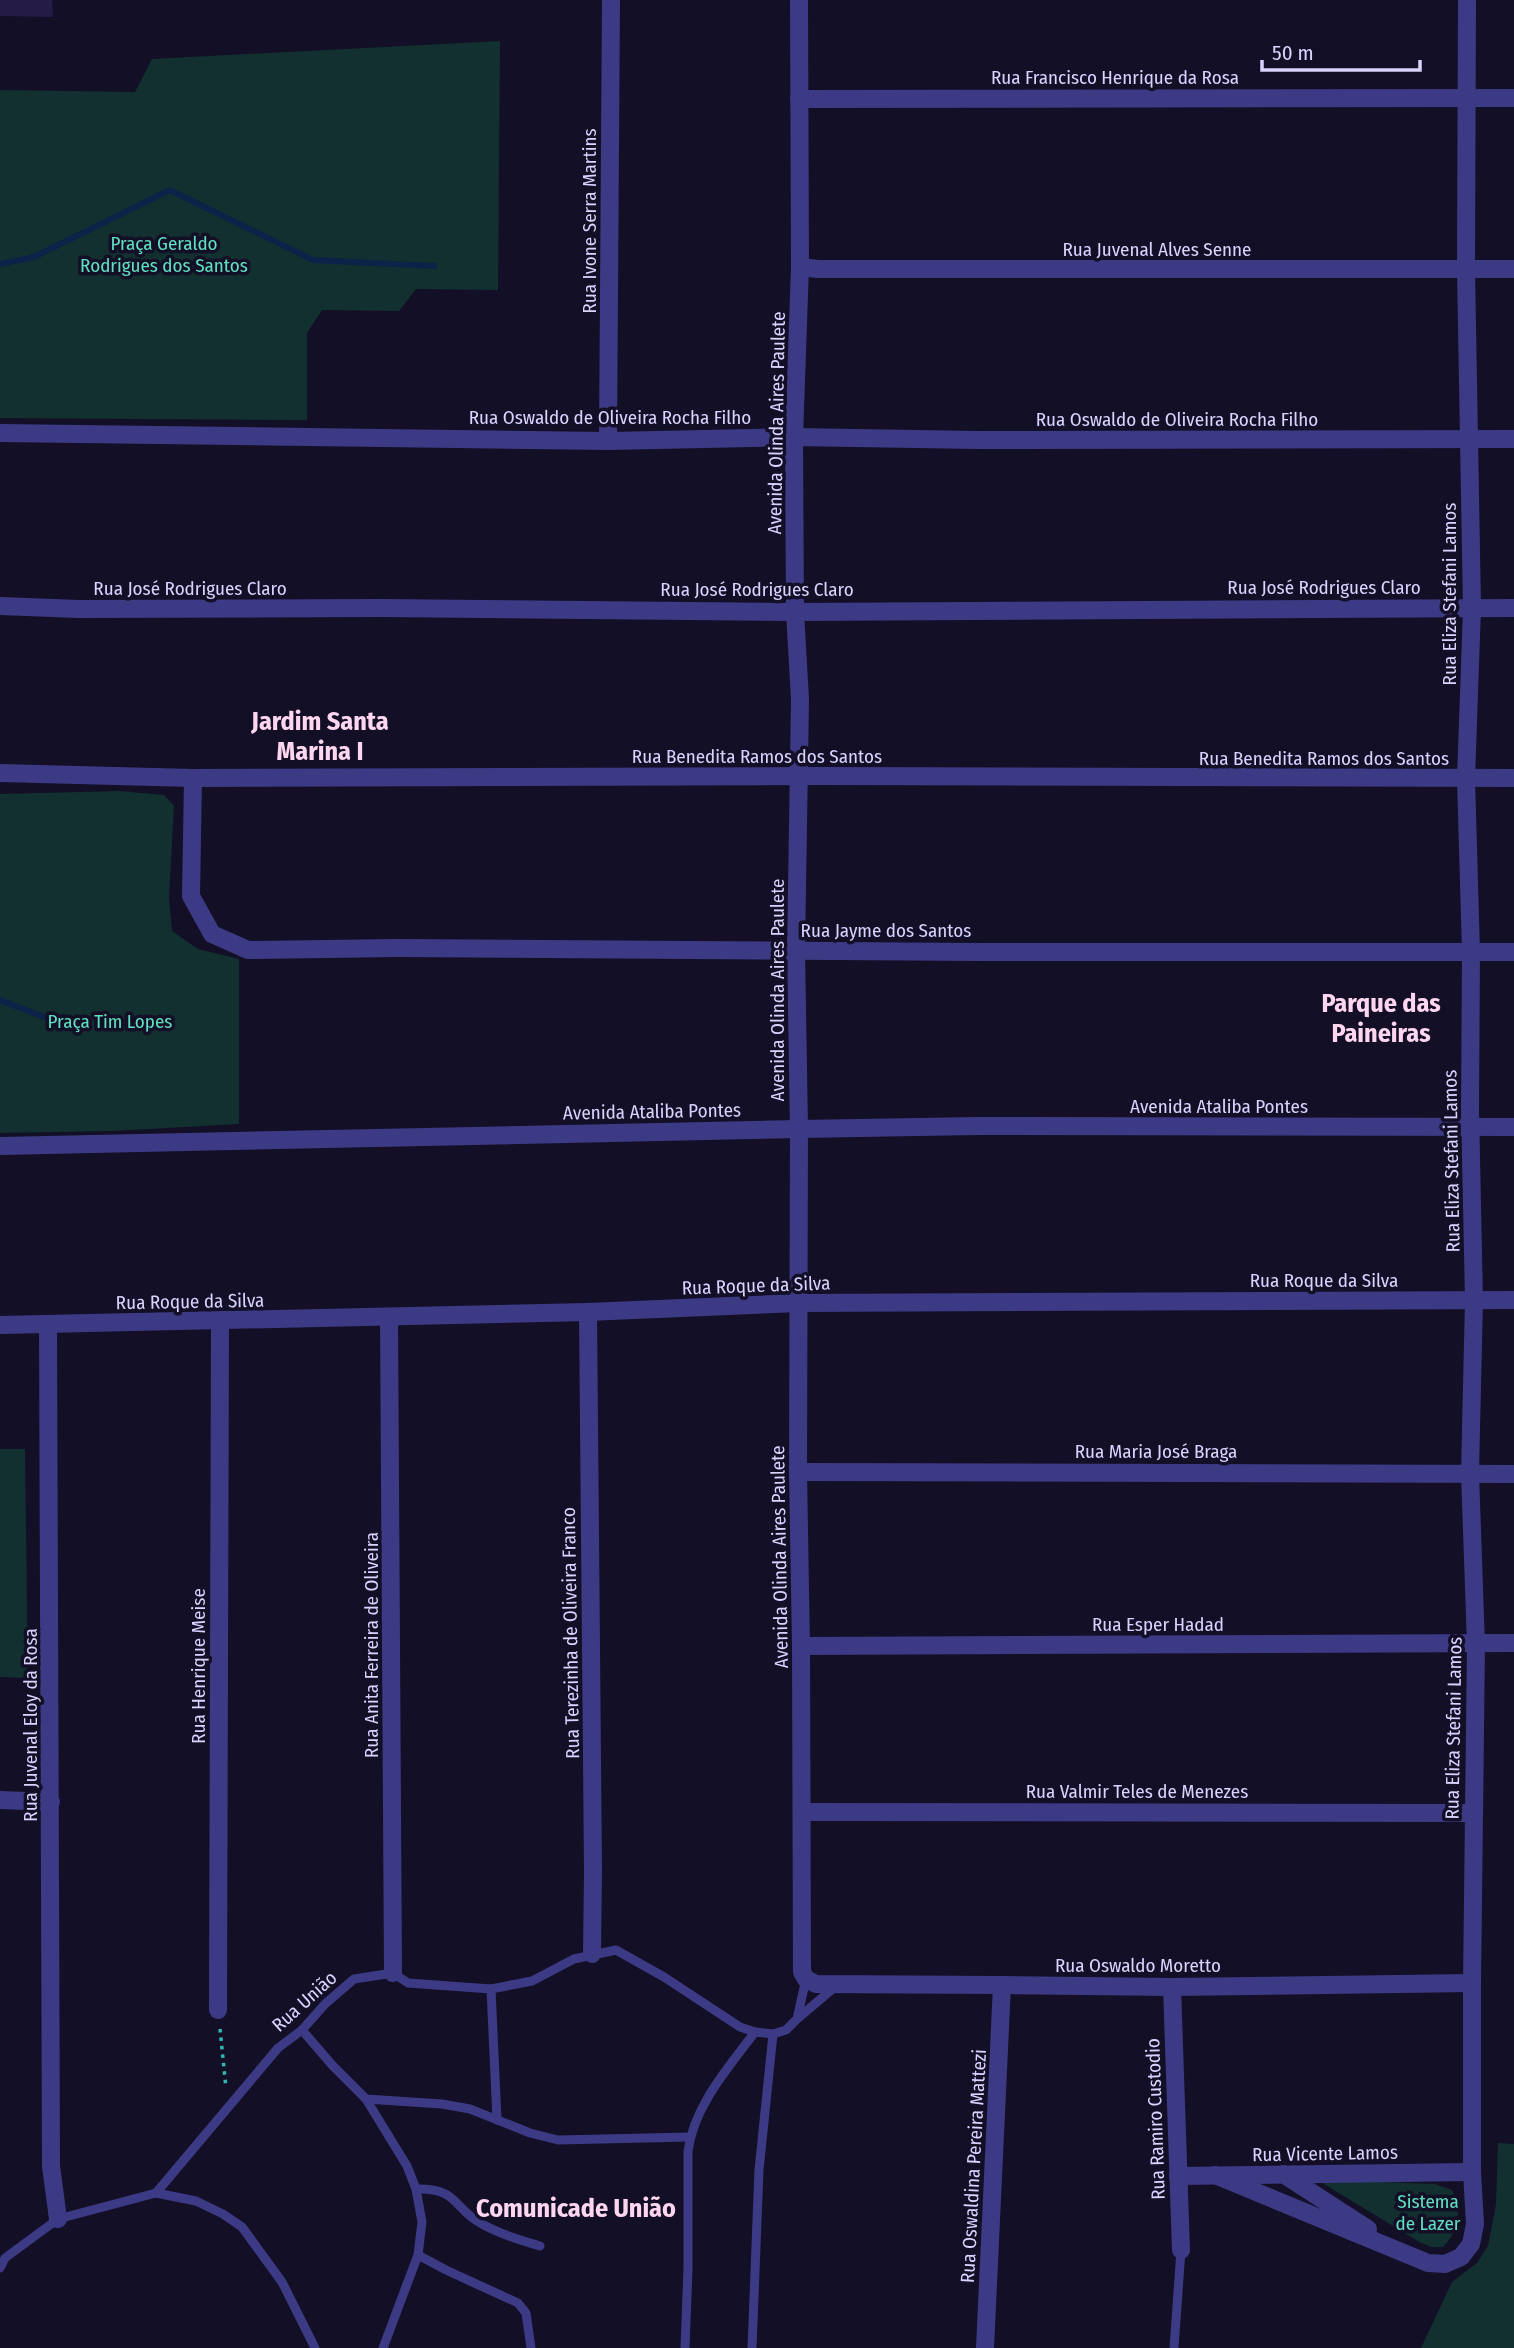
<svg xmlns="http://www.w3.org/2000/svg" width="1514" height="2348" viewBox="0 0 1514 2348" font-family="'Fira Sans Condensed',sans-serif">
<rect width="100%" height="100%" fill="#130f26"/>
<g fill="#12302f">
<polygon points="500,41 498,290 416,289 399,311 322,310 307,333 307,420 0,418 0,90 135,92 152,59"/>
<polygon points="119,791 164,795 174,806 169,898 172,931 198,949 239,959 239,1124 113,1131 0,1133 0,794"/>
<polygon points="0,1449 25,1449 28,1678 0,1677"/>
<polygon points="1498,2143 1514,2144 1514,2348 1421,2348 1452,2282 1477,2263 1488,2246 1496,2204"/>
<path d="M1325 2180 1435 2184 1452 2190C1462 2211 1459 2230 1443 2247H1432L1421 2243 1324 2184 1323 2182Z"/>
</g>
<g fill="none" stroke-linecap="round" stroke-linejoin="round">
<g stroke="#0c2248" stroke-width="6">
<polyline points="0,264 34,257 170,190 313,260 434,266"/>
<polyline points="0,1000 67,1026"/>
</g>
</g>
<polygon fill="#241b47" points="0,0 52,0 53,17 0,16"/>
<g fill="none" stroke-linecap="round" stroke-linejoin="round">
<polyline stroke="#2fb8b0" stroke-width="3.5" stroke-dasharray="3.5 5" stroke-linecap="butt" points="220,2029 226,2088"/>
<g stroke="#3d3a85" stroke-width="9">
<polyline points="491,1989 497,2120"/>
<polyline points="797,2019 836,1986"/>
<polyline points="302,2030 333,2066 366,2099 407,2166 416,2189 422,2222 418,2255 383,2348"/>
<polyline points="366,2099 442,2104 470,2109 530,2133 558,2140 690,2137"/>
<path d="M416 2189C459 2188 452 2208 482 2224 500 2234 520 2240 540 2246"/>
<polyline points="156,2193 278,2048 302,2030 325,2004 354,1979 393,1973 408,1983 491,1989 532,1981 574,1959 616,1950 664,1977 740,2027 755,2032 773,2034 786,2030 797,2019 806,1979"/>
<polyline points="418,2255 446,2270 518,2303 526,2313 531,2348"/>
<polyline points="0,2268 5,2258 58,2219 156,2193 196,2201 223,2214 242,2227 282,2282 315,2348"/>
<path d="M685 2348 688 2268V2151C694 2106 728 2068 755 2032"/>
<polyline points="752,2348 759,2170 773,2034"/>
<polyline points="1174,2348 1181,2250"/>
</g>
<g stroke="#3d3a85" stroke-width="18">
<polyline points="799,99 1514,98"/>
<polyline points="800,267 818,269 1514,269"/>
<polyline points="0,433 608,441 794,437 977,440 1514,439"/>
<polyline points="608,441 611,0"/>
<polyline points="0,606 79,609 382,608 795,612 1514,608"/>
<polyline points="0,773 193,778 819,776 1514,778"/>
<polyline points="193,778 191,896 212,934 248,950 396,948 978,952 1514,952"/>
<polyline points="0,1146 799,1129"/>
<polyline points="588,1312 593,1871 592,1954"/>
<polyline points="389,1317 393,1973"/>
<polyline points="48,1324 51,2166 58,2219"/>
<polyline points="0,1325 588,1312 799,1303 1514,1300"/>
<polyline points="798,1472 1514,1474"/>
<polyline points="801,1646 1514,1643"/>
<polyline points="0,1800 51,1802"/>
<polyline points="802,1812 1473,1813"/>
<polyline points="1002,1985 1172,1987 1472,1983"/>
<polyline points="1172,1987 1181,2250"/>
<polyline points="218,2010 220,1322"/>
<polyline points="1283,2174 1368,2229"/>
<polyline points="1215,2175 1428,2263 1445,2264 1461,2257 1471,2244 1475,2224 1472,2172 1472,1983 1476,1645 1470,1473 1474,1300 1470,1110 1471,952 1466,779 1472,608 1466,269 1467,0"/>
<polyline points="1178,2176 1472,2172"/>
</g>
<g stroke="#3d3a85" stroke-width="18">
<polyline points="799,0 800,267 794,437 795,612 800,699 796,950 799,1129 798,1472 801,1646 802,1972 806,1979 816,1984 1002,1985 985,2348"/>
<polyline points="799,1129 978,1126 1514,1127"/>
</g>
</g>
<g text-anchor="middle" stroke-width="7" stroke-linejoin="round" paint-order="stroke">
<g font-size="19" fill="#d9d4ff" stroke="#130f26">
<text x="1115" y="84">Rua Francisco Henrique da Rosa</text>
<text transform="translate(589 221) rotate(-90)" y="7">Rua Ivone Serra Martins</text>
<text x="1157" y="256">Rua Juvenal Alves Senne</text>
<text x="610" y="424">Rua Oswaldo de Oliveira Rocha Filho</text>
<text x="1177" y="426">Rua Oswaldo de Oliveira Rocha Filho</text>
<text transform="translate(776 423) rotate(-89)" y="7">Avenida Olinda Aires Paulete</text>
<text x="1324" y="594">Rua José Rodrigues Claro</text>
<text x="190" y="595">Rua José Rodrigues Claro</text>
<text x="757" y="596">Rua José Rodrigues Claro</text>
<text transform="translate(1449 594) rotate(-90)" y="7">Rua Eliza Stefani Lamos</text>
<text x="757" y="763">Rua Benedita Ramos dos Santos</text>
<text x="1324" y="765">Rua Benedita Ramos dos Santos</text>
<text x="886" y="937">Rua Jayme dos Santos</text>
<text transform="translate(777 990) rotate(-90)" y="7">Avenida Olinda Aires Paulete</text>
<text x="1219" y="1113">Avenida Ataliba Pontes</text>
<text transform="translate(652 1111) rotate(-1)" y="7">Avenida Ataliba Pontes</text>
<text transform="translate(1451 1161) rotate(-91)" y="7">Rua Eliza Stefani Lamos</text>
<text x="1324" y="1287">Rua Roque da Silva</text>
<text transform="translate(756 1285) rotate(-2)" y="7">Rua Roque da Silva</text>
<text transform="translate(190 1301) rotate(-1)" y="7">Rua Roque da Silva</text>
<text x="1156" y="1458">Rua Maria José Braga</text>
<text transform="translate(779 1557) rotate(-91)" y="7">Avenida Olinda Aires Paulete</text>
<text x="1158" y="1631">Rua Esper Hadad</text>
<text transform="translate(570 1633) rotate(-91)" y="7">Rua Terezinha de Oliveira Franco</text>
<text transform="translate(371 1645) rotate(-90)" y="7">Rua Anita Ferreira de Oliveira</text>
<text transform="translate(198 1666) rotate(-90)" y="7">Rua Henrique Meise</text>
<text transform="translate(30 1725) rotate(-90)" y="7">Rua Juvenal Eloy da Rosa</text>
<text transform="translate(1453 1728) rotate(-89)" y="7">Rua Eliza Stefani Lamos</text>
<text x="1137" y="1798">Rua Valmir Teles de Menezes</text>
<text x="1138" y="1972">Rua Oswaldo Moretto</text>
<text transform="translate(304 2001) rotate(-42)" y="7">Rua União</text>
<text transform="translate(1155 2119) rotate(-92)" y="7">Rua Ramiro Custodio</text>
<text transform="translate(1325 2153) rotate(-1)" y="7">Rua Vicente Lamos</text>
<text transform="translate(973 2166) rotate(-87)" y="7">Rua Oswaldina Pereira Mattezi</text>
</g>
<g font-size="19" fill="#5fe0c0" stroke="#130f26">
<text x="164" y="250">Praça Geraldo<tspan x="164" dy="22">Rodrigues dos Santos</tspan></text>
<text x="110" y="1028">Praça Tim Lopes</text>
<text x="1428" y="2208">Sistema<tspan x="1428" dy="22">de Lazer</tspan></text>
</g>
<g font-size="26" font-weight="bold" fill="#ffd6f0" stroke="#130f26">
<text x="320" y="730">Jardim Santa<tspan x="320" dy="30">Marina I</tspan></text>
<text x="1381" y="1012">Parque das<tspan x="1381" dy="30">Paineiras</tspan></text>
<text x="576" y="2217">Comunicade União</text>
</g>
</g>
<path d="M1262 60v10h158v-10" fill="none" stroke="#d9d4ff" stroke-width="3.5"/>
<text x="1272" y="60" font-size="21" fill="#d9d4ff" stroke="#130f26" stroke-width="5" paint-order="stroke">50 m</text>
</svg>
